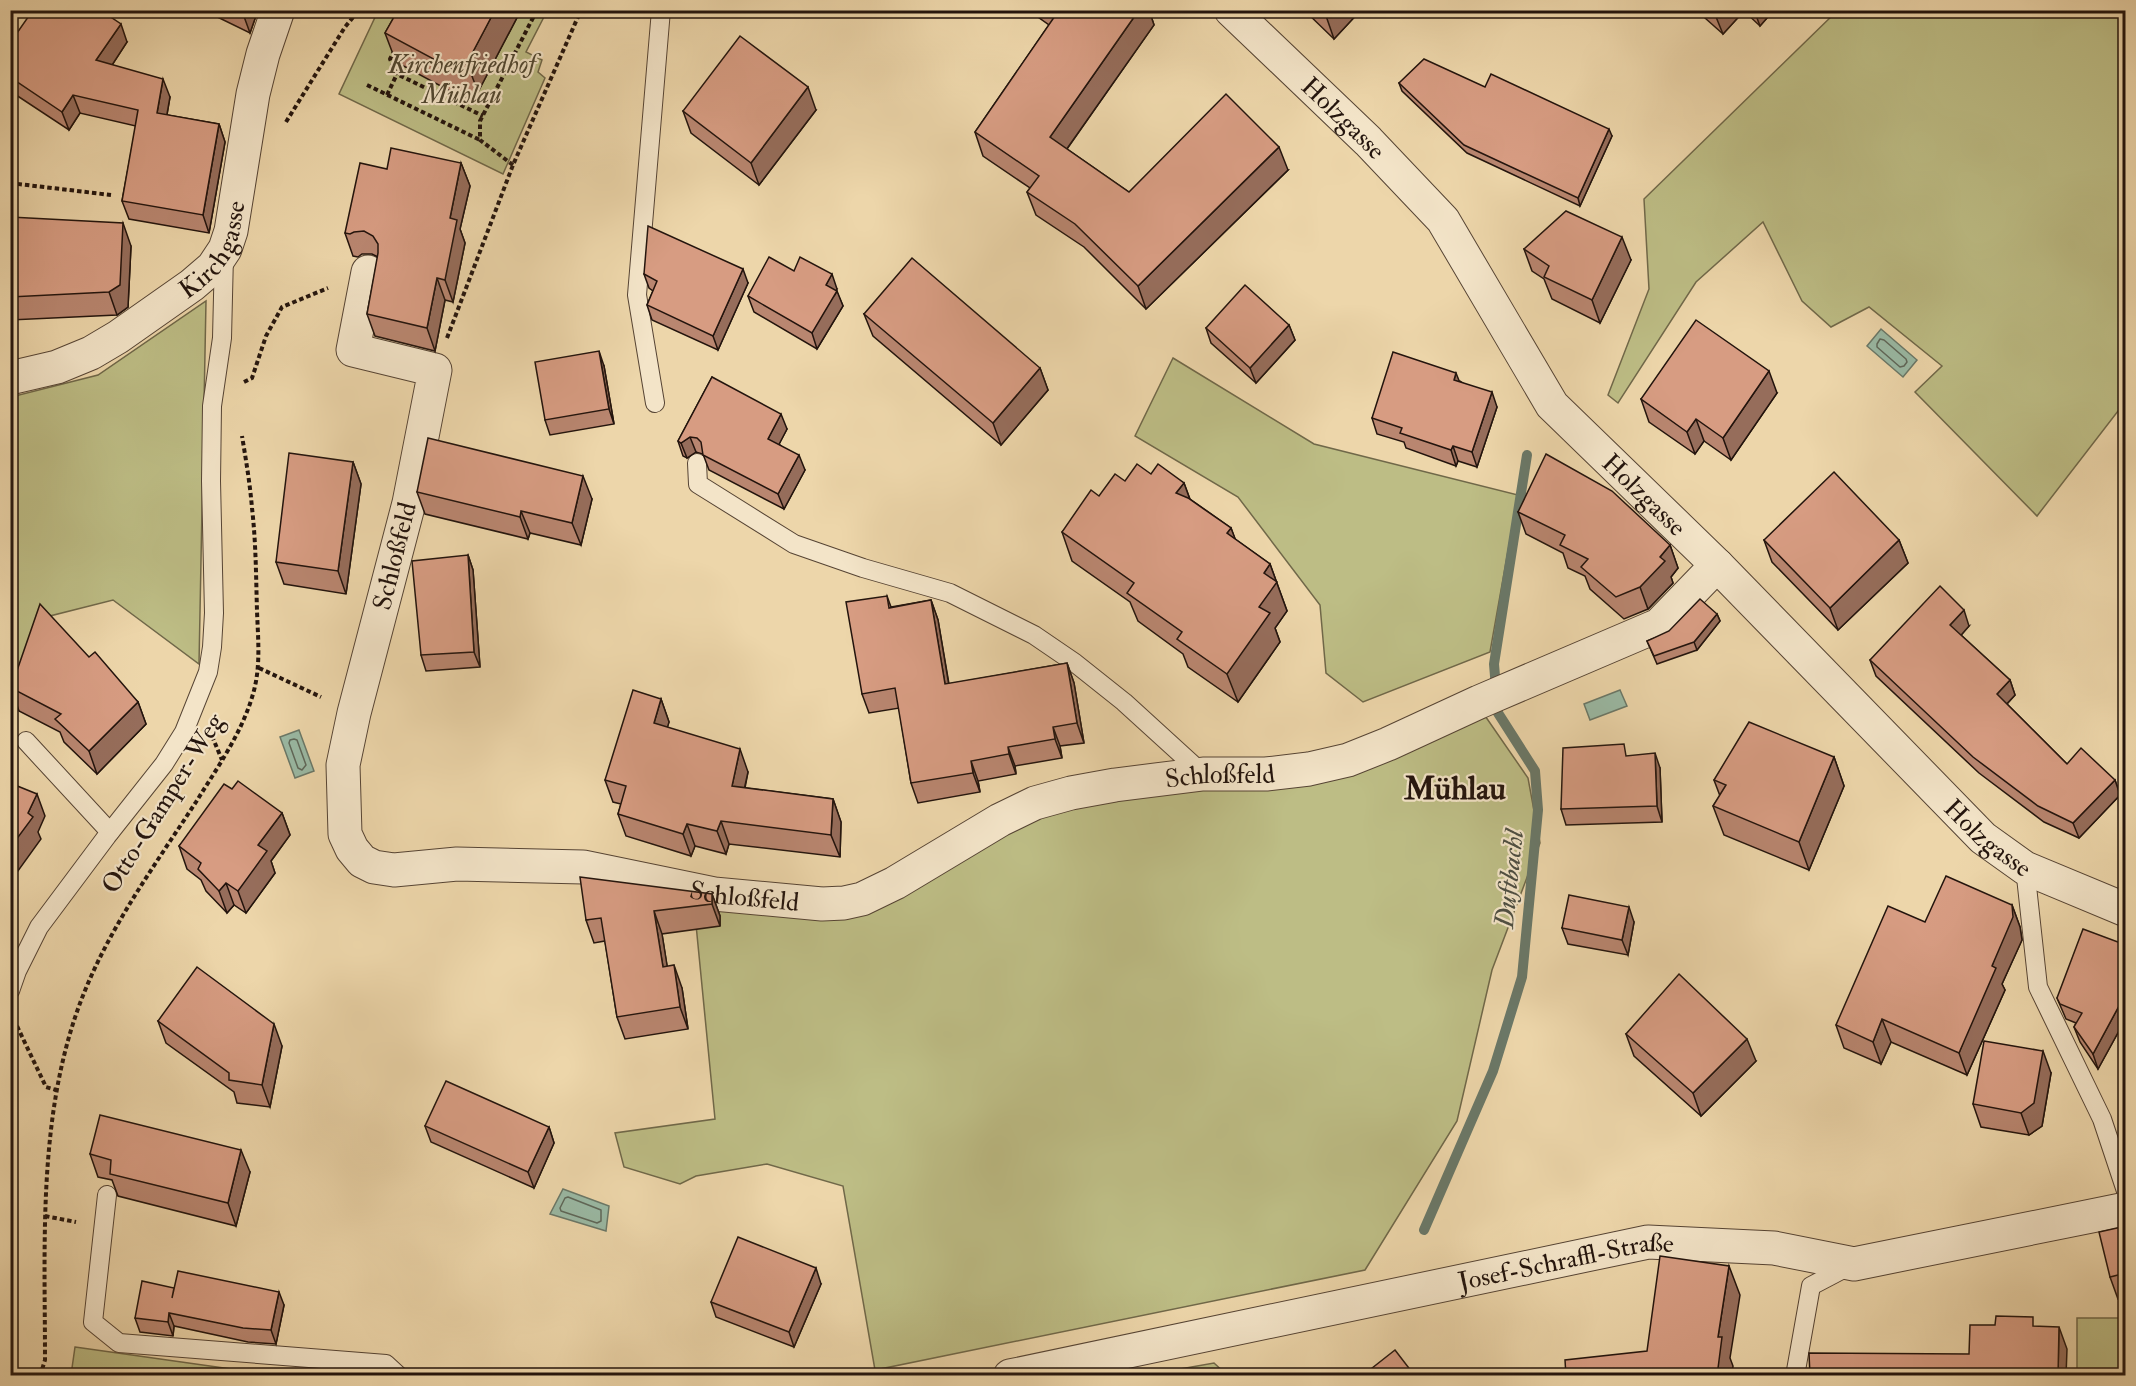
<svg xmlns="http://www.w3.org/2000/svg" width="2136" height="1386" viewBox="0 0 2136 1386" font-family="'IM FELL Double Pica',serif">
<rect width="100%" height="100%" fill="#edd6aa"/>
<filter id="stains"><feTurbulence type="fractalNoise" baseFrequency=".00333" numOctaves="4"/><feColorMatrix values="0 0 0 0 .2 0 0 0 0 .09 0 0 0 0 .02 0 0 0 .5 -.17"/></filter>
<radialGradient id="worn" r=".72"><stop offset=".6" stop-color="#630" stop-opacity="0"/><stop offset="1" stop-color="#630" stop-opacity=".3"/></radialGradient>
<g fill="#bdbd85" stroke="#706849" stroke-width="1.5">
<polygon points="378,11 547,11 526,52 542,60 538,72 545,78 503,174 339,94"/>
<polygon points="1837,11 2125,11 2125,402 2037,516 1915,392 1942,366 1869,307 1831,327 1802,301 1763,222 1696,282 1618,403 1608,395 1649,289 1644,199"/>
<polygon points="206,301 199,664 113,600 50,616 11,716 11,397 98,375"/>
<polygon points="1173,358 1314,444 1518,495 1490,652 1363,702 1326,673 1320,605 1238,497 1135,436"/>
<polygon points="1481,710 1528,778 1540,843 1492,970 1457,1121 1365,1270 875,1370 843,1186 767,1164 696,1176 680,1184 624,1167 615,1133 715,1119 694,904 827,914 1022,821 1099,796 1289,782"/>
<rect x="2077" y="1318" width="48" height="57"/>
<polygon points="75,1347 274,1375 71,1375"/>
<polygon points="1214,1363 1227,1375 1146,1375"/>
</g>
<g fill="#9abaa5" stroke="#6a7868" stroke-width="1.5">
<polygon points="1881,329 1917,360 1903,377 1867,346"/>
<polygon points="1620,690 1627,706 1590,720 1584,704"/>
<polygon points="299,730 314,771 295,778 280,737"/>
<polygon points="563,1189 609,1206 606,1231 550,1214"/>
</g>
<g fill="none" stroke-linecap="round" stroke-linejoin="round">
<g stroke="#5e6759" stroke-width="1.5">
<polygon points="1880,339 1884,340 1906,359 1907,362 1904,366 1900,367 1877,347 1877,344"/>
<polygon points="294,739 297,740 306,765 302,770 298,768 289,743 290,740"/>
<polygon points="568,1197 601,1210 601,1221 597,1223 561,1211 560,1208 565,1198"/>
</g>
<polyline stroke="#6a7868" stroke-width="10" points="1424,1230 1493,1071 1522,977 1538,810 1535,771 1498,713 1494,664 1527,455"/>
<g stroke="#564434" stroke-width="20">
<g id="service">
<polyline points="655,403 637,295 661,10"/>
<polyline points="697,463 698,484 794,544 863,568 950,593 1034,635 1075,663 1124,702 1203,774"/>
<polyline points="26,741 110,832"/>
<polyline points="2025,868 2038,987 2102,1119 2126,1191"/>
<polyline points="10,991 17,971 39,927 107,836 164,764 184,732 208,672 212,647 214,613 211,481 212,406 222,338 224,255"/>
<polyline points="107,1195 93,1322 119,1343 386,1364 399,1376"/>
<polyline points="1795,1376 1811,1286 1851,1265"/>
</g>
</g>
<g stroke="#564434" stroke-width="35">
<g id="minor">
<path id="s1" d="M1231 10 1368 141 1443 220 1552 405 1717 565 1983 838 2025 868 2126 910"/>
<path id="s2" d="M368 272 353 350 435 370 409 503 354 713 343 765 345 834 352 849 362 861 374 867 394 870 457 864 583 867 714 894 822 904 844 903 862 899 895 883 1000 820 1035 803 1071 793 1115 785 1203 774H1266L1309 769 1348 760 1388 744 1479 702 1659 625 1717 565"/>
<path id="s3" d="M10 378 57 367 91 353 118 337 192 285 213 267 225 249 231 231 253 94 263 54 278 10"/>
<path id="s4" d="M1010 1376 1648 1242 1774 1248 1854 1264 2126 1209"/>
</g>
</g>
<g stroke="#23140d" stroke-width="4" stroke-dasharray="4.5 3" stroke-linecap="butt">
<polyline points="395,50 390,59 397,74 483,116"/>
<polyline points="367,85 480,140"/>
<polyline points="387,95 397,74"/>
<polyline points="286,122 345,27 359,10"/>
<polyline points="513,165 480,140 480,121 537,10"/>
<polyline points="10,183 111,195"/>
<polyline points="447,338 513,165 581,10"/>
<polyline points="244,382 252,378 266,336 282,307 328,288"/>
<polyline points="259,668 321,697"/>
<polyline points="212,736 222,760"/>
<polyline points="10,1024 17,1026 46,1087 56,1090"/>
<polyline points="45,1216 76,1222"/>
<path d="M40 1376 45 1360C45 1242 38 1119 79 1006 106 932 153 868 196 802 217 768 242 733 253 694 261 667 258 639 257 611 256 577 256 543 252 508 250 484 246 460 242 436"/>
</g>
<use href="#service" stroke="#f3e4c8" stroke-width="18"/>
<use href="#minor" stroke="#f3e4c8" stroke-width="33"/>
</g>
<g fill="#b98670" stroke="#23140d" stroke-width="1.5">
<polygon points="203,10 258,10 250,33"/>
<polygon points="398,10 521,10 478,92 463,98 396,62 385,33"/>
<polygon points="707,10 773,10 774,16"/>
<polygon points="1028,10 1149,10 1154,25 1067,149 1129,192 1288,170 1146,309 1084,247 1036,215 1027,192 1030,188 983,156 975,132 1049,25"/>
<polygon points="1304,10 1361,10 1334,39"/>
<polygon points="1696,10 1774,10 1760,26 1744,11 1723,34"/>
<polygon points="127,42 112,65 170,97 167,115 219,124 225,142 209,233 129,219 122,201 136,126 80,113 69,130 10,91 10,43"/>
<polygon points="1399,83 1485,87 1612,136 1580,206 1467,153 1402,91"/>
<polygon points="816,110 759,185 691,133 683,111"/>
<polygon points="461,163 470,186 460,229 465,243 453,302 445,300 435,351 375,336 367,314 378,257 372,254 362,254 358,257 353,256 345,233 387,169"/>
<polygon points="10,217 131,246 128,307 117,315 10,320"/>
<polygon points="1524,249 1631,260 1600,323 1552,299 1544,279 1532,271"/>
<polygon points="794,271 837,289 836,290 843,306 817,349 754,312 748,296"/>
<polygon points="644,274 748,283 718,350 652,320 647,305 653,291 649,288"/>
<polygon points="864,314 1040,368 1048,390 1001,445 873,336"/>
<polygon points="1289,325 1295,340 1256,383 1211,343 1206,328"/>
<polygon points="604,366 614,424 550,435 545,420"/>
<polygon points="712,377 787,429 779,444 805,470 784,509 709,470 703,454 696,452 687,458 683,456 678,441"/>
<polygon points="1460,381 1497,407 1477,467 1458,461 1456,466 1406,448 1404,442 1377,434 1372,418"/>
<polygon points="1777,393 1731,460 1704,441 1695,454 1649,422 1641,399"/>
<polygon points="353,462 361,484 346,594 284,584 276,562"/>
<polygon points="1151,474 1184,483 1190,499 1231,528 1235,539 1270,564 1287,611 1275,628 1280,642 1238,702 1188,667 1183,654 1138,621 1130,602 1072,561 1062,532 1099,496 1125,481"/>
<polygon points="417,492 592,499 581,545 530,533 528,539 425,514"/>
<polygon points="1518,512 1670,545 1678,568 1671,577 1673,583 1648,609 1624,619 1590,589 1585,576 1568,568 1563,553 1526,534"/>
<polygon points="1764,540 1899,540 1908,563 1838,630 1772,562"/>
<polygon points="468,555 473,570 480,667 426,671 421,655"/>
<polygon points="887,596 891,607 931,600 938,620 949,684 1067,663 1074,683 1084,743 1060,746 1062,758 1015,766 1016,774 978,781 980,792 918,803 911,783 899,708 869,713 862,694"/>
<polygon points="1717,614 1720,621 1697,650 1657,664 1647,641"/>
<polygon points="1969,626 1961,635 2010,680 2015,695 2007,704 2067,764 2115,780 2120,795 2079,838 2044,822 1979,773 1876,676 1870,660"/>
<polygon points="89,657 138,702 146,724 97,774 64,742 60,732 19,711 11,688"/>
<polygon points="661,699 669,722 667,727 748,772 745,788 833,799 841,822 840,857 729,844 726,854 695,846 691,856 626,836 618,814 621,804 613,802 605,780"/>
<polygon points="1834,757 1844,786 1809,870 1724,835 1713,806 1720,796 1714,780"/>
<polygon points="1660,768 1662,822 1566,825 1561,809"/>
<polygon points="232,789 282,813 290,835 271,861 275,873 246,913 234,905 227,913 206,891 201,880 187,869 179,846"/>
<polygon points="712,894 720,916 720,926 662,934 667,966 682,988 688,1029 625,1039 617,1017 605,941 594,943 586,920"/>
<polygon points="2012,905 2020,927 2022,940 2002,984 2005,990 1967,1075 1891,1042 1881,1064 1844,1048 1836,1025"/>
<polygon points="1634,922 1628,955 1568,944 1562,928"/>
<polygon points="2126,945 2126,1018 2098,1069 2080,1042 2074,1027 2076,1023 2066,1019 2057,998"/>
<polygon points="158,1021 282,1046 270,1107 237,1103 234,1092 166,1043"/>
<polygon points="1626,1034 1756,1061 1701,1116 1634,1056"/>
<polygon points="2051,1073 2042,1126 2029,1135 1981,1127 1973,1104"/>
<polygon points="425,1126 549,1127 554,1143 534,1188 431,1142"/>
<polygon points="90,1154 250,1172 236,1226 118,1196 112,1180 98,1177"/>
<polygon points="2126,1226 2126,1297 2118,1299 2110,1277"/>
<polygon points="821,1284 794,1347 716,1317 711,1302"/>
<polygon points="174,1288 284,1305 276,1344 248,1342 174,1326 173,1336 140,1332 135,1318"/>
</g>
<g fill="#966d5b" stroke="#23140d" stroke-width="1.5">
<polygon points="258,10 250,33 242,11"/>
<polygon points="495,10 521,10 478,92 467,63"/>
<polygon points="1139,10 1149,10 1154,25 1059,160 1050,137"/>
<polygon points="1324,10 1361,10 1334,39"/>
<polygon points="1716,10 1743,10 1744,11 1723,34 1714,12"/>
<polygon points="1754,10 1774,10 1760,26"/>
<polygon points="121,24 127,42 103,79 96,60"/>
<polygon points="163,79 170,97 164,131 157,113"/>
<polygon points="808,87 816,110 759,185 751,163"/>
<polygon points="73,95 80,113 69,130 62,112"/>
<polygon points="219,124 225,142 209,233 203,215"/>
<polygon points="1609,129 1612,136 1580,206 1578,198"/>
<polygon points="1279,147 1288,170 1146,309 1138,286"/>
<polygon points="461,163 470,186 460,229 465,243 453,302 445,280 450,218"/>
<polygon points="123,223 131,246 128,307 117,315 109,292"/>
<polygon points="1622,237 1631,260 1600,323 1592,300"/>
<polygon points="743,269 748,283 718,350 713,336"/>
<polygon points="832,274 837,289 834,296 837,291 843,306 817,349 812,333 826,285"/>
<polygon points="437,278 445,300 435,351 427,328"/>
<polygon points="1289,325 1295,340 1256,383 1250,368"/>
<polygon points="599,351 604,366 614,424 609,409"/>
<polygon points="1040,368 1048,390 1001,445 993,423"/>
<polygon points="1769,371 1777,393 1731,460 1723,438"/>
<polygon points="1456,373 1462,388 1454,380"/>
<polygon points="1492,392 1497,407 1477,467 1472,452"/>
<polygon points="781,414 787,429 774,454 768,439"/>
<polygon points="1696,419 1704,441 1695,454 1687,432"/>
<polygon points="690,437 696,452 687,458 681,443"/>
<polygon points="1453,446 1458,461 1456,466 1451,450"/>
<polygon points="799,455 805,470 784,509 778,494"/>
<polygon points="353,462 361,484 346,594 338,571"/>
<polygon points="583,476 592,499 581,545 572,523"/>
<polygon points="1184,483 1194,511 1176,493"/>
<polygon points="521,511 530,533 528,539 520,517"/>
<polygon points="1231,528 1242,557 1227,533"/>
<polygon points="1899,540 1908,563 1838,630 1830,608"/>
<polygon points="1670,545 1678,568 1671,577 1673,583 1648,609 1640,587 1660,557"/>
<polygon points="468,555 473,570 480,667 474,652"/>
<polygon points="1270,564 1287,611 1275,628 1280,642 1238,702 1227,674 1259,607 1264,573"/>
<polygon points="931,600 938,620 952,704 945,684"/>
<polygon points="1964,610 1969,626 1956,641 1950,625"/>
<polygon points="1717,614 1720,621 1697,650 1694,642"/>
<polygon points="1067,663 1074,683 1084,743 1077,723"/>
<polygon points="2010,680 2015,695 2002,709 1997,694"/>
<polygon points="661,699 669,722 662,746 654,723"/>
<polygon points="138,702 146,724 97,774 89,751"/>
<polygon points="1053,727 1060,746 1062,758 1055,739"/>
<polygon points="1008,747 1015,766 1016,774 1009,754"/>
<polygon points="740,749 748,772 740,808 732,786"/>
<polygon points="1655,753 1660,768 1662,822 1657,806"/>
<polygon points="1834,757 1844,786 1809,870 1799,842"/>
<polygon points="971,761 978,781 980,792 973,773"/>
<polygon points="2115,780 2120,795 2079,838 2073,823"/>
<polygon points="37,794 45,816 38,832 41,839 10,882 10,848 28,813"/>
<polygon points="833,799 841,822 840,857 831,835"/>
<polygon points="282,813 290,835 271,861 275,873 246,913 238,891 258,845"/>
<polygon points="721,821 729,844 726,854 717,831"/>
<polygon points="687,824 695,846 691,856 683,834"/>
<polygon points="226,883 234,905 227,913 219,891"/>
<polygon points="712,894 720,916 720,926 712,904"/>
<polygon points="2012,905 2020,927 2022,940 2002,984 2005,990 1967,1075 1959,1053 1992,966"/>
<polygon points="1629,907 1634,922 1628,955 1622,940"/>
<polygon points="654,911 662,934 671,990 663,967"/>
<polygon points="674,965 682,988 688,1029 680,1007"/>
<polygon points="2126,993 2126,1018 2098,1069 2093,1054"/>
<polygon points="1882,1019 1891,1042 1881,1064 1873,1042"/>
<polygon points="274,1024 282,1046 270,1107 262,1085"/>
<polygon points="1747,1039 1756,1061 1701,1116 1693,1093"/>
<polygon points="2043,1051 2051,1073 2042,1126 2029,1135 2021,1113"/>
<polygon points="549,1127 554,1143 534,1188 528,1172"/>
<polygon points="241,1150 250,1172 236,1226 228,1203"/>
<polygon points="1729,1266 1740,1295 1730,1358 1733,1366 1732,1376 1717,1376 1718,1337"/>
<polygon points="816,1268 821,1284 794,1347 789,1332"/>
<polygon points="279,1292 284,1305 276,1344 271,1330"/>
<polygon points="169,1313 174,1326 173,1336 168,1322"/>
<polygon points="2059,1327 2067,1349 2066,1376 2058,1376"/>
</g>
<g fill="#d79c82" stroke="#23140d" stroke-width="1.5">
<polygon points="33,10 100,10 121,24 96,60 163,79 157,113 219,124 203,215 122,201 138,110 73,95 62,112 10,77 10,43"/>
<polygon points="398,10 495,10 467,63 452,69 385,33"/>
<polygon points="1054,10 1139,10 1050,137 1129,192 1226,94 1279,147 1138,286 1075,224 1027,192 1039,176 975,132 1057,13"/>
<polygon points="740,36 808,87 751,163 683,111"/>
<polygon points="1424,59 1485,87 1491,74 1609,129 1578,198 1464,145 1399,83"/>
<polygon points="391,148 461,163 450,218 457,220 445,280 437,278 427,328 367,314 378,253 378,244 373,236 364,231 354,232 350,234 345,233 360,163 387,169"/>
<polygon points="1566,211 1622,237 1592,300 1544,277 1549,266 1524,249"/>
<polygon points="10,217 123,223 120,285 109,292 10,297"/>
<polygon points="648,226 743,269 713,336 647,305 657,281 644,274"/>
<polygon points="769,257 794,271 800,257 832,274 826,285 837,291 812,333 748,296"/>
<polygon points="912,258 1040,368 993,423 864,314"/>
<polygon points="1245,285 1289,325 1250,368 1206,328"/>
<polygon points="1696,320 1769,371 1723,438 1696,419 1687,432 1641,399"/>
<polygon points="599,351 609,409 545,420 535,362"/>
<polygon points="1393,352 1456,373 1454,380 1492,392 1472,452 1453,446 1451,450 1400,433 1402,428 1372,418"/>
<polygon points="712,377 781,414 768,439 799,455 778,494 703,455 701,442 697,438 690,437 681,443 678,441"/>
<polygon points="428,438 583,476 572,523 521,511 520,517 417,492"/>
<polygon points="289,453 353,462 338,571 276,562"/>
<polygon points="1546,454 1612,491 1670,545 1660,557 1665,561 1640,587 1616,597 1581,567 1588,559 1560,545 1565,535 1518,512"/>
<polygon points="1137,464 1151,474 1158,464 1184,483 1176,493 1188,498 1231,528 1227,533 1270,564 1264,573 1277,582 1259,607 1270,613 1227,674 1177,639 1182,632 1127,593 1134,583 1062,532 1091,490 1099,496 1115,474 1125,481"/>
<polygon points="1834,472 1899,540 1830,608 1764,540"/>
<polygon points="468,555 474,652 421,655 412,561"/>
<polygon points="1940,586 1964,610 1950,625 2010,680 1997,694 2067,764 2081,748 2115,780 2073,823 2038,806 1973,757 1870,660"/>
<polygon points="887,596 889,608 931,600 945,684 1067,663 1077,723 1053,727 1055,739 1008,747 1009,754 971,761 973,773 911,783 895,688 862,694 846,602"/>
<polygon points="1700,599 1717,614 1694,642 1654,656 1647,641 1669,631"/>
<polygon points="40,604 89,657 95,652 138,702 89,751 55,719 61,714 11,688"/>
<polygon points="633,690 661,699 654,723 740,749 732,786 833,799 831,835 721,821 717,831 687,824 683,834 618,814 626,786 605,780"/>
<polygon points="1749,722 1834,757 1799,842 1713,806 1726,785 1714,780"/>
<polygon points="1624,744 1626,756 1655,753 1657,806 1561,809 1563,748"/>
<polygon points="238,781 282,813 258,845 267,851 238,891 226,883 219,891 198,869 201,863 179,846 224,784 232,789"/>
<polygon points="10,783 37,794 28,813 33,817 10,848"/>
<polygon points="1946,876 2012,905 2013,917 1992,966 1996,968 1959,1053 1882,1019 1873,1042 1836,1025 1888,906 1925,922"/>
<polygon points="580,877 712,894 712,904 654,911 663,967 674,965 680,1007 617,1017 601,918 586,920"/>
<polygon points="1569,895 1629,907 1622,940 1562,928"/>
<polygon points="2083,929 2126,945 2126,993 2093,1054 2074,1027 2082,1013 2060,1004 2057,998"/>
<polygon points="197,967 274,1024 262,1085 229,1080 229,1073 158,1021"/>
<polygon points="1679,974 1747,1039 1693,1093 1626,1034"/>
<polygon points="1984,1041 2043,1051 2034,1103 2021,1113 1973,1104"/>
<polygon points="446,1081 549,1127 528,1172 425,1126"/>
<polygon points="100,1115 241,1150 228,1203 110,1174 111,1160 90,1154"/>
<polygon points="2126,1226 2126,1273 2110,1277 2099,1232"/>
<polygon points="738,1237 816,1268 789,1332 711,1302"/>
<polygon points="1660,1256 1729,1266 1718,1337 1722,1337 1717,1376 1566,1376 1565,1360 1647,1351"/>
<polygon points="178,1271 279,1292 271,1330 243,1328 169,1313 168,1322 135,1318 142,1281 174,1288 172,1298"/>
<polygon points="1996,1316 2033,1317 2033,1326 2059,1327 2058,1376 1810,1376 1809,1353 1969,1354 1970,1325 1995,1325"/>
<polygon points="1395,1350 1415,1376 1362,1376"/>
</g>
<g text-anchor="middle" stroke-width="4.5" stroke-linejoin="round" paint-order="stroke">
<g font-size="26" font-style="italic" fill="#514731" stroke="#f3e4c8">
<text x="462" y="73">Kirchenfriedhof<tspan x="462" dy="30">Mühlau</tspan></text>
</g>
<g font-size="26" fill="#23140d" stroke="#f3e4c8">
<text dy="9" stroke="none"><textPath href="#s1" startOffset="156">Holzgasse</textPath></text>
<text dy="9" stroke="none"><textPath href="#s3" startOffset="250">Kirchgasse</textPath></text>
<text dy="9" stroke="none"><textPath href="#s1" startOffset="642">Holzgasse</textPath></text>
<text transform="translate(394 556) rotate(-76)" y="9">Schloßfeld</text>
<text dy="9" stroke="none"><textPath href="#s2" startOffset="1562">Schloßfeld</textPath></text>
<text transform="translate(162 803) rotate(-58)" y="9">Otto-Gamper-Weg</text>
<text dy="9" stroke="none"><textPath href="#s1" startOffset="1128">Holzgasse</textPath></text>
<text dy="9" stroke="none"><textPath href="#s2" startOffset="1058">Schloßfeld</textPath></text>
<text dy="9" stroke="none"><textPath href="#s4" startOffset="568">Josef-Schraffl-Straße</textPath></text>
</g>
<g font-size="27" font-style="italic" fill="#4d4e42" stroke="#f3e4c8">
<text transform="translate(1509 879) rotate(-84)" y="9">Duftbachl</text>
</g>
<g font-size="32" font-weight="bold" fill="#23140d" stroke="#f3e4c8">
<text x="1455" y="799">Mühlau</text>
</g>
</g>
<rect width="2136" height="1386" fill="none" stroke="#edd6aa" stroke-width="36"/>
<rect x="12" y="12" width="2112" height="1362" fill="none" stroke="#23140d" stroke-width="3"/>
<rect x="18" y="18" width="2100" height="1350" fill="none" stroke="#23140d" stroke-width="1.5"/>
<rect width="100%" height="100%" filter="url(#stains)"/>
<rect width="100%" height="100%" fill="url(#worn)"/>
</svg>
